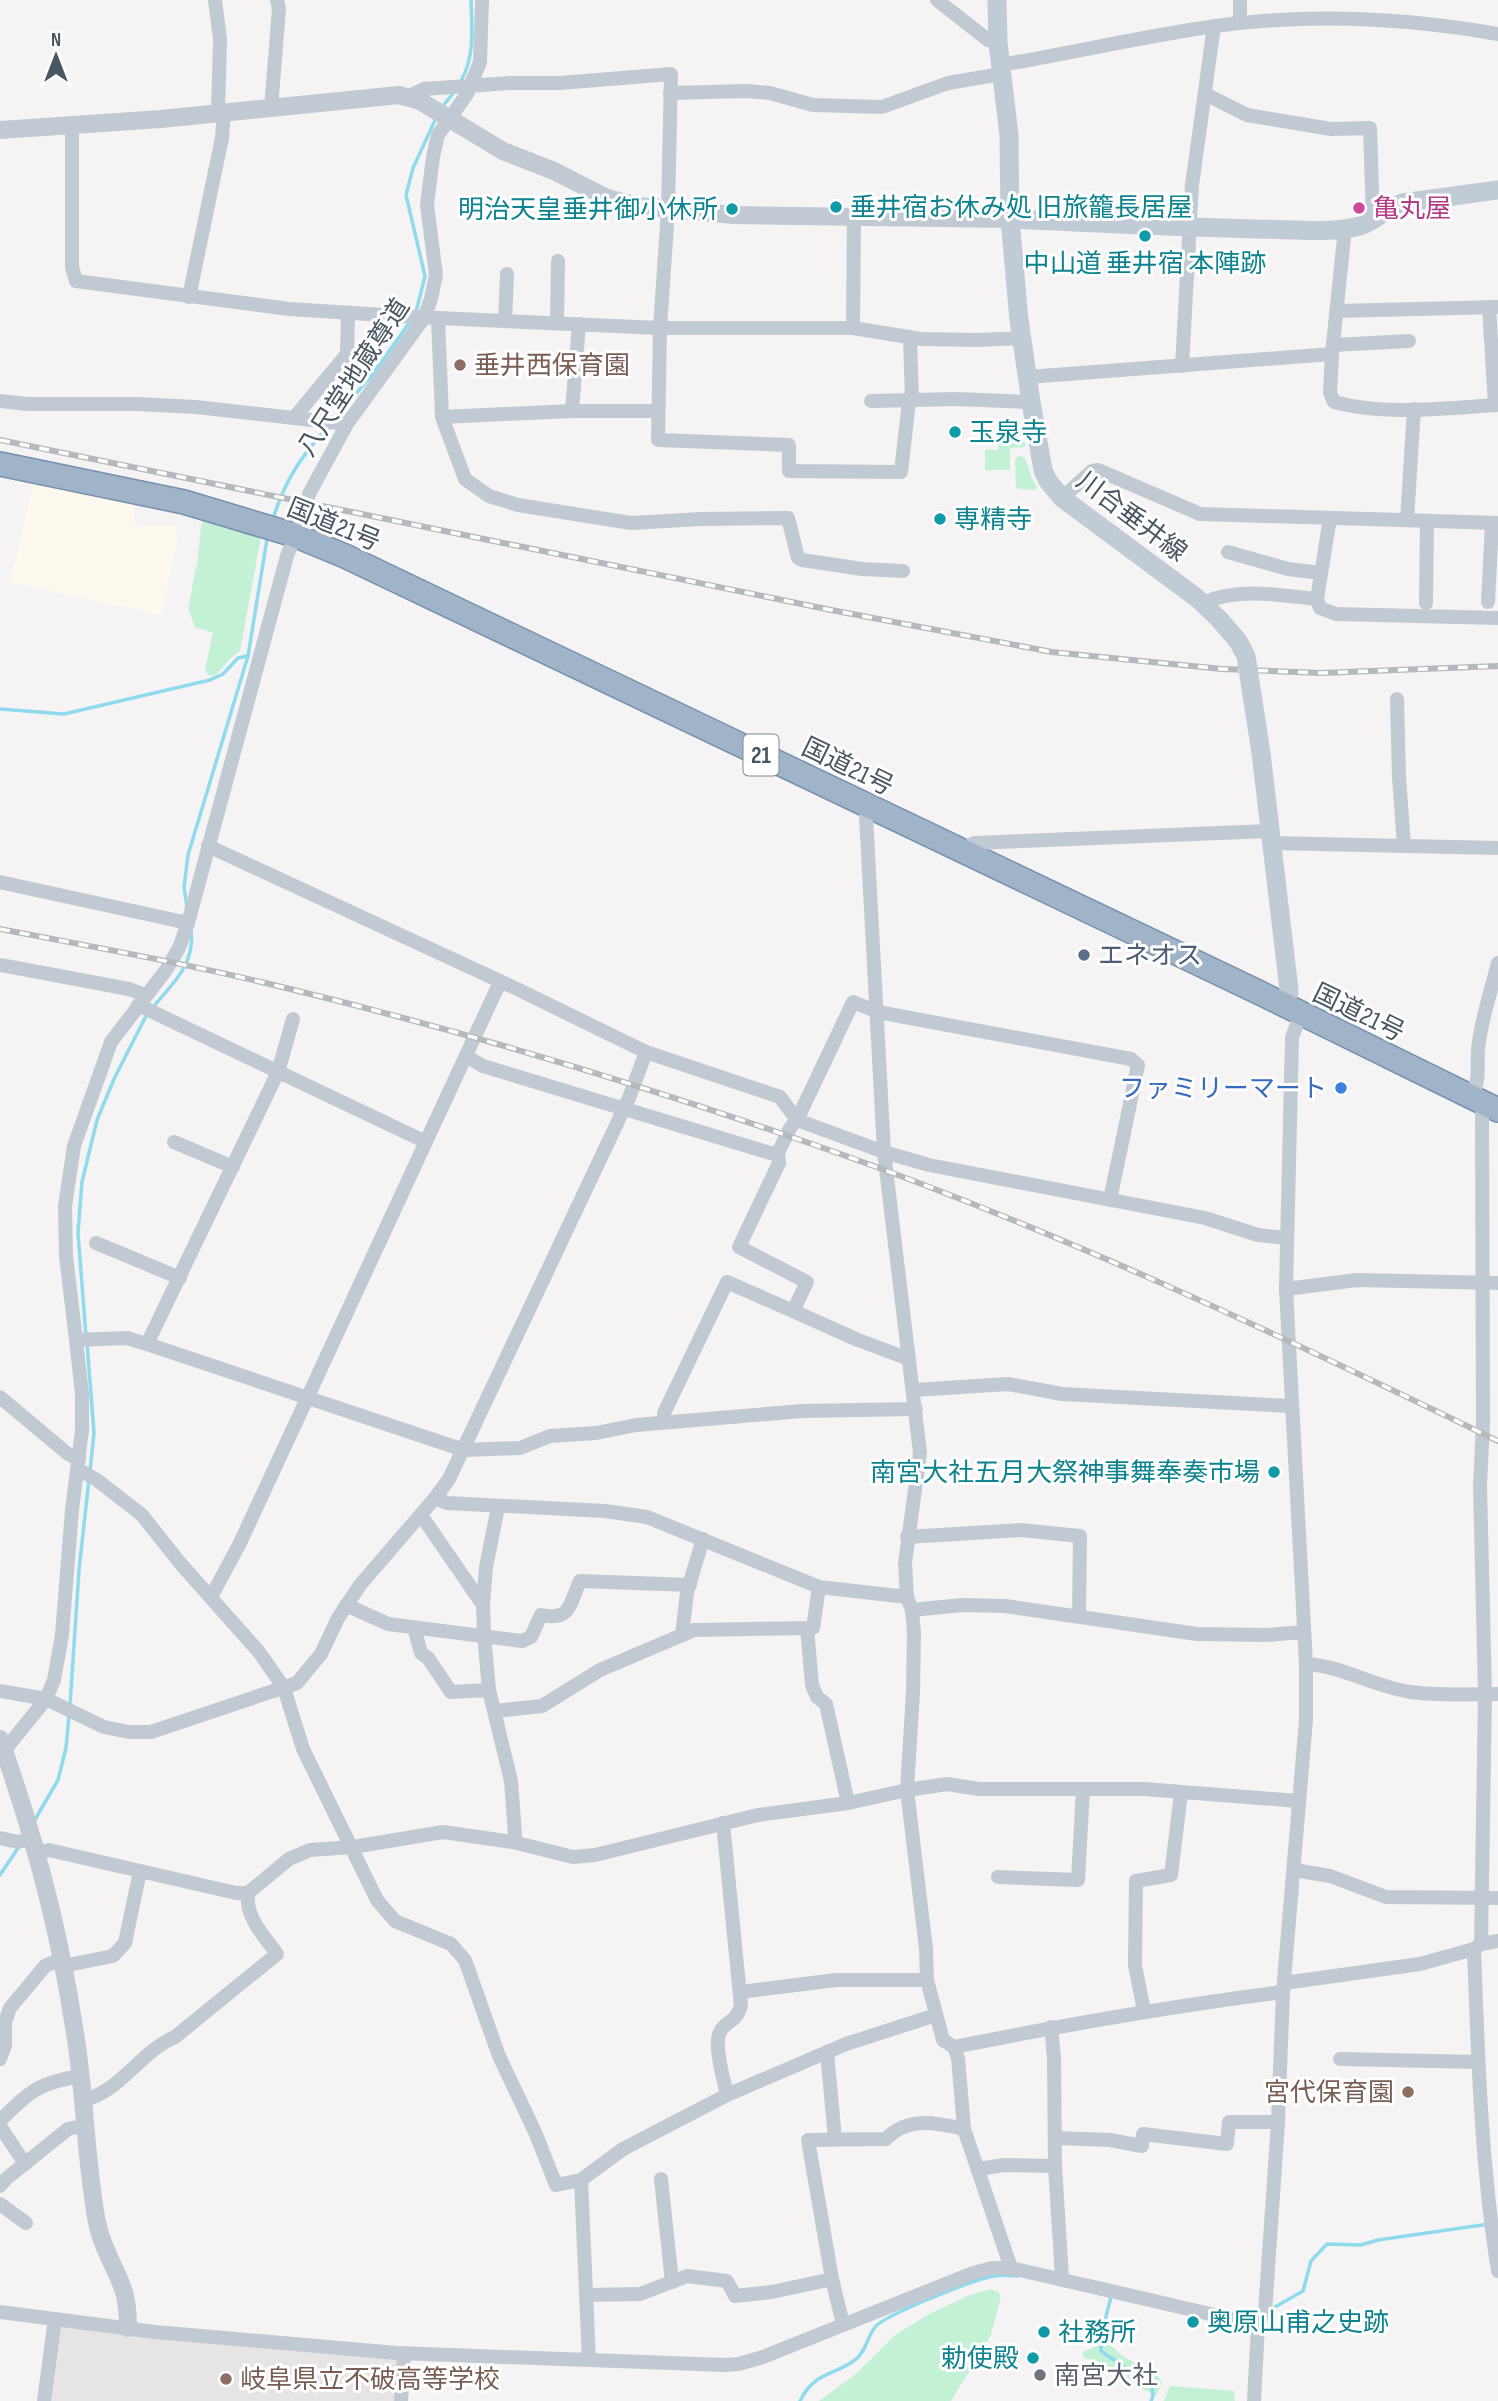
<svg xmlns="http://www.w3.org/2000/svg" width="1498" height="2401" viewBox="0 0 1498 2401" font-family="'Sofia Sans Condensed','Noto Sans JP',sans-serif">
<rect width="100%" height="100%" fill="#f5f3f3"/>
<polygon fill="#fdf9ef" points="34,481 133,502 135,526 175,525 177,543 161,615 10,582"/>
<polygon fill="#e6e4e5" points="64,2326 400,2357 398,2401 51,2401 58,2328"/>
<g fill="#c3f1d5">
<polygon points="999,442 1025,442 1025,447 1010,448 1010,470 985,470 985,450 998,450"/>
<path d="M1018 456 1024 457C1030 467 1029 477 1037 487L1035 490 1018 489 1016 487 1015 461Z"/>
<path d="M205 518 261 536 240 651C229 657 224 668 214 676L208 675 205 670 213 633 195 627 188 608 198 558 201 526Z"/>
<polygon points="991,2289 998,2292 1001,2296 991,2335 951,2401 819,2401 856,2374 895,2335 931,2313 970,2295"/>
<polygon points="1110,2344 1121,2355 1159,2377 1162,2383 1156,2396 1083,2357 1083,2352 1094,2347"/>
<polygon points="1170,2386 1234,2391 1235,2401 1164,2401"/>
</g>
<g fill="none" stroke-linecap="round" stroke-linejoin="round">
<g stroke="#90daee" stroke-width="3.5">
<path d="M461 81C475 56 472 28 471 0"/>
<polyline points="442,107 455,91"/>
<polyline points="416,312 425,276 406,195 413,168 437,116"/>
<polyline points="335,418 372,375 410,322"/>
<path d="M274 516C286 478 302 456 328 426"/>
<polyline points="0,709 64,714 210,680 223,674 238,658 248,656"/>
<polyline points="187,907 184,887 188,855 248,656 267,539"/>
<path d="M152 1008C171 986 196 963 191 931"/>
<polyline points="86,1336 78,1233 82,1182 97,1120 114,1079 147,1014"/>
<polyline points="87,1343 94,1433 90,1471"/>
<polyline points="70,1705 79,1570 89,1479"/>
<polyline points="33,1823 58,1780 66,1748 69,1716"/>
<polyline points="0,1875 20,1845"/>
<polyline points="1111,2297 1101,2336 1101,2351 1152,2386 1153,2396 1151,2401"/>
<polyline points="1275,2307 1303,2291 1311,2261 1327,2244 1361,2245 1378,2240 1489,2224"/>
<path d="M800 2401C814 2372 833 2376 855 2360 866 2352 867 2337 875 2327 885 2315 977 2278 995 2276 1002 2275 1009 2275 1017 2276"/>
</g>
<g stroke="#7690ad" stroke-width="26">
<polyline id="trunk" points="0,464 184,502 294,535 345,556 1256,991 1498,1110"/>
</g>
<g stroke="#c1cad2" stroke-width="14">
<polyline points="215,0 220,39 218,113"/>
<polyline points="482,0 480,62 467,94 438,135 433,157 427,205 436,275 431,299 424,318 347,424 309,494 303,516 287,556 188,923 179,948 166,970 111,1042 74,1146 65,1206 66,1256 76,1340 127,1338 147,1344 464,1450 520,1448 550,1436 596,1433 636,1425 802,1411 916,1409"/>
<polyline points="937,0 988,40 998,43"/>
<polyline points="1240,23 1240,0"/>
<path d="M1000 65C1072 53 1144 36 1216 26 1310 13 1405 18 1498 34"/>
<polyline points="670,93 747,91 770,93 813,105 882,107 948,83 1001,74"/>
<polyline points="1205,94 1247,115 1331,129 1370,128 1373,221"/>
<polyline points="409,96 424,89 511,83 560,83 671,74 668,210 660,328 658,440 789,445 789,471 901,472 909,401 912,399 910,338"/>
<polyline points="271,108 279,9 277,0"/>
<polyline points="72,125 72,267 76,281 289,309 416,317 660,328 853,328 921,339 977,340 1022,338"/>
<path d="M1345 228 1332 354 1330 393 1334 402C1386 416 1444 408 1498 405"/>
<polyline points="189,297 222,138 224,112"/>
<polyline points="1489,307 1495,405"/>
<polyline points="1336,311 1498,307"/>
<polyline points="438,318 442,417 465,479 489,496 518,505 631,523 701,519 788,518 798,558 802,560 862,569 903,571"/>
<polyline points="505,321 507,274"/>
<polyline points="557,323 558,261"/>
<polyline points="853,328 854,217"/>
<polyline points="1333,345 1409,341"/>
<polyline points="1182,366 1192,185 1214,26"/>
<polyline points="1028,377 1332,354"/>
<polyline points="0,401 27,404 137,404 196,407 347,424"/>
<polyline points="871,401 956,399 1031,402"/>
<polyline points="572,411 579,324"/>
<polyline points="442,417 572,411 658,411"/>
<polyline points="294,418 347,354 348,313"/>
<polyline points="1062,498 1092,471 1098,470 1200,514 1498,523"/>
<polyline points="1407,520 1414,409"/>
<polyline points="1228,552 1288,569 1321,573"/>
<polyline points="1317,599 1320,608 1336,614 1498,618"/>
<polyline points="1488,602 1492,523"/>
<path d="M1202 603C1239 587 1278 595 1317 599L1330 518"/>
<polyline points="1426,603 1427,521"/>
<polyline points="1397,699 1399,777 1404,846"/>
<polyline points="869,806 866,816 884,1152 920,1453 905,1563 907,1597 912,1610 914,1633 913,1692 907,1790 926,1949 927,1980 943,2040 954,2047 958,2058 964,2129 1011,2268"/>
<polyline points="1271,843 1498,848"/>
<polyline points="208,846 517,989 646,1052 780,1097 797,1120 884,1152 929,1165 1205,1218 1258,1235 1287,1238"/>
<polyline points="961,851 974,843 1269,831"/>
<polyline points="0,882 188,923"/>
<polyline points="0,965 129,989 145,995"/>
<polyline points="138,1005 426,1142"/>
<polyline points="466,1056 483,1066 770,1153 778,1153 790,1128 797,1120 853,1002 878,1012 1131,1059 1138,1065 1110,1200"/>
<path d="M1472 1097C1480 1081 1477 1066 1478 1049 1481 1020 1491 991 1498 963"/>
<polyline points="174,1142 233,1167"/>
<polyline points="96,1243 180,1278"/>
<polyline points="1286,1289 1357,1280 1498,1283"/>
<polyline points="793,1311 858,1340 909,1359"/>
<polyline points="147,1344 278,1072 293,1019"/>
<polyline points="914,1390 1008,1384 1062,1394 1291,1406"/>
<polyline points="0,1397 68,1454 79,1459"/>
<polyline points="664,1422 664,1413 727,1282 793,1311 807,1282 739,1247 779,1163 778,1153"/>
<polyline points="77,1472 83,1472 97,1480 142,1515 180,1563 259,1652 284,1688 303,1749 377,1900 395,1921 451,1944 465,1960 499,2056 535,2132 556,2185 581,2180 623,2149 727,2095 846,2044 936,2015"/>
<polyline points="435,1498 447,1503 605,1511 647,1517 819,1587 907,1597"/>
<polyline points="498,1507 486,1567 483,1605 484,1635 489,1690 511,1781 515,1834 513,1842"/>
<polyline points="421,1515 483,1605"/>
<polyline points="907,1537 1021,1530 1080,1536 1079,1616"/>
<polyline points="211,1597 240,1543 500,982"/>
<path d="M346 1605 388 1624 522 1641 531 1637 541 1615C571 1621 569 1605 580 1581L690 1585"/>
<polyline points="912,1610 962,1605 1005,1606 1197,1634 1266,1635 1304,1632"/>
<polyline points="414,1627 421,1653 428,1658 451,1692 489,1690"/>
<polyline points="807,1628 812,1685 817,1697 826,1704 848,1803"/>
<polyline points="682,1635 687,1592 703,1539"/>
<path d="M1306 1664C1343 1666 1374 1687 1411 1692 1439 1696 1470 1694 1498 1694"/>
<polyline points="0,1691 46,1699 104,1727 129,1732 151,1732 297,1683 321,1654 338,1618 360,1585 435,1498 449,1479 629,1098 646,1052"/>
<polyline points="495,1711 542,1706 600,1670 694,1630 813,1628 819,1587"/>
<polyline points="4,1751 46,1699 54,1680 62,1635 72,1510 82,1430 82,1394 76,1340"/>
<path d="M723 1823 741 2006C735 2024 726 2020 720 2032 713 2044 724 2080 727 2095"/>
<polyline points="0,1838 18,1842 32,1839"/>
<polyline points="36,1853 49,1850 236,1893 248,1893 289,1859 310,1850 353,1847 443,1832 513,1842 573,1857 595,1855 758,1815 848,1803 907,1790 947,1784 979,1789 1144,1789 1299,1801"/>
<polyline points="1294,1870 1330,1876 1386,1897 1498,1898"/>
<polyline points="998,1877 1078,1880 1083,1789"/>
<polyline points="1481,1944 1498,1941"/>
<path d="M1474 1949C1478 2057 1481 2164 1498 2271"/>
<polyline points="63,1966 113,1956 125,1943 140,1871"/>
<polyline points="1284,1983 1420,1964 1474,1949 1481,1944 1485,1694 1480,1486 1483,1423 1482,1115 1488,1105"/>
<polyline points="740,1992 836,1980 927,1980"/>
<polyline points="1144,2011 1135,1965 1136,1881 1171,1875 1181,1793"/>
<polyline points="1051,2027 1054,2058 1055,2166 1062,2278"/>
<path d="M954 2047C1064 2025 1173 2006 1283 1992"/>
<polyline points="827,2052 835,2139"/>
<polyline points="0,2059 5,2046 5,2022 10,2008 45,1966 61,1959"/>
<polyline points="1340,2059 1478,2062"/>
<path d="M84 2100C120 2092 141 2051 175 2037L277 1954C264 1936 245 1917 248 1893"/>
<path d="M0 2121C28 2092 40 2082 81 2076"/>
<polyline points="0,2126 25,2164"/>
<polyline points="1055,2138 1110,2140 1142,2146 1143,2134 1227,2144 1229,2122 1278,2122"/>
<polyline points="978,2169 1004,2165 1055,2166"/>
<polyline points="661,2179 672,2282"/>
<polyline points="581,2180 589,2360"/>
<polyline points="0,2186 7,2178 68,2129 87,2125"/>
<polyline points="0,2204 26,2223"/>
<path d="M832 2279 808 2140 886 2139C907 2116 937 2123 964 2129"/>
<polyline points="586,2295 640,2294 687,2276 727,2281 735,2296 772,2292 832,2279 843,2324"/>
<polyline points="0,2312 155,2332 397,2353 725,2365 739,2364 763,2357 973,2273 992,2268 1011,2268 1258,2325"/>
<polyline points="44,2401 55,2319"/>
<polyline points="401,2401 404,2353"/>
<polyline points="1254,2401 1258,2325 1265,2312 1278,2122 1283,1992 1306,1720 1306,1664 1286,1289 1292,1038 1300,1015"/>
</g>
<g stroke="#c1cad2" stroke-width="18">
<polyline points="0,130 161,119 399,95 420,101 503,151 554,171 607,198 638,206 734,215 1010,219"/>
<path d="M0 1739C33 1832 59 1929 74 2027 85 2090 85 2154 96 2217 100 2243 113 2263 122 2286 127 2299 128 2315 128 2328"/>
</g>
<g stroke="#c1cbd6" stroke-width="19">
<polyline points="997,0 998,43 1009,135 1010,219 1019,320 1031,402 1043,470 1048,481 1062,498 1197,598 1219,619"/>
<path d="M1010 219C1093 223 1175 227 1258 229 1289 229 1330 234 1360 226 1376 221 1386 208 1402 203L1498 190"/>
<polyline points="1261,753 1288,981 1289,992 1285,1006"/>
</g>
<use href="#trunk" stroke="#9fb4c9" stroke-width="23"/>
<g stroke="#b5b8bd" stroke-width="6">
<g id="rail">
<polyline points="0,440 831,610 1052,652 1222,669 1321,673 1498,666"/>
<path d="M0 929C94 947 188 964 282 987 468 1032 652 1088 832 1151 1061 1232 1280 1335 1498 1441"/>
</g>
</g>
<use href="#rail" stroke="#fff" stroke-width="3.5" stroke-dasharray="10" stroke-linecap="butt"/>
<polyline stroke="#c1cbd6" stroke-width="19" points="1219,619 1238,641 1246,656 1261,753"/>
</g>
<g fill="#0f9aa8" stroke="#fff" stroke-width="2.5">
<circle cx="836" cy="207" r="7"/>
<circle cx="732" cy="209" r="7"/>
<circle cx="1145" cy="236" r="7"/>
<circle cx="955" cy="432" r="7"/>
<circle cx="940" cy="519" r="7"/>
<circle cx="1274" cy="1472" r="7"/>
<circle cx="1193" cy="2322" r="7"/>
<circle cx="1044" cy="2332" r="7"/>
<circle cx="1033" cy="2358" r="7"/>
</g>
<circle fill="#d1479c" stroke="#fff" stroke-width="2.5" cx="1359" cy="208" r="7"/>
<g fill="#8d6e63" stroke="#fff" stroke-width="2.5">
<circle cx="460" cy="365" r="7"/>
<circle cx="1408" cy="2092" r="7"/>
<circle cx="226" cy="2379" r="7"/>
</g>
<circle fill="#5c6f8a" stroke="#fff" stroke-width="2.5" cx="1084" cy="955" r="7"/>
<circle fill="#3f7fe0" stroke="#fff" stroke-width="2.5" cx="1341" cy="1088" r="7"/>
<circle fill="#6b7280" stroke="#fff" stroke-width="2.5" cx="1040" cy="2375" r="7"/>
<g text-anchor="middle" stroke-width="6" stroke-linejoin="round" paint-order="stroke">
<rect fill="#fff" stroke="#808990" stroke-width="2" x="743.5" y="734.5" width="35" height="41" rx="5"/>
<g font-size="24" font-weight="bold" fill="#4a5661">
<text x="761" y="763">21</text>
</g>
<g font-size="26" fill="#0d838f" stroke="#fff" text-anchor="start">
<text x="850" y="216">垂井宿お休み処 旧旅籠長居屋</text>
<text x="718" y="218" text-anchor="end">明治天皇垂井御小休所</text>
<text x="1145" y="272" text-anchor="middle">中山道 垂井宿 本陣跡</text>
<text x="969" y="441">玉泉寺</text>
<text x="954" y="528">専精寺</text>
<text x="1260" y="1481" text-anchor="end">南宮大社五月大祭神事舞奉奏市場</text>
<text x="1207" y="2331">奥原山甫之史跡</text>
<text x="1058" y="2341">社務所</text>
<text x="1019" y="2367" text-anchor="end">勅使殿</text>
</g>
<g font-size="26" fill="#b23c85" stroke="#fff" text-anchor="start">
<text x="1373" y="217">亀丸屋</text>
</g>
<g font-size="26" fill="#785e54" stroke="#fff" text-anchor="start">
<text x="474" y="374">垂井西保育園</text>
<text x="1394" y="2101" text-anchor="end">宮代保育園</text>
<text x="240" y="2388">岐阜県立不破高等学校</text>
</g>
<g font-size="26" fill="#4a5661" stroke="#fff">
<text transform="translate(353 377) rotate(-57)" y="9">八尺堂地蔵尊道</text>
<text transform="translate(1132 516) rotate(37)" y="9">川合垂井線</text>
<text transform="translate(334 524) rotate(22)" y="9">国道21号</text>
<text transform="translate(848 766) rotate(26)" y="9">国道21号</text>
<text transform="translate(1359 1012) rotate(26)" y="9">国道21号</text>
</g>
<g font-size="26" fill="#4e5e75" stroke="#fff" text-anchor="start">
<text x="1098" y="964">エネオス</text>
</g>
<g font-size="26" fill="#366cbe" stroke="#fff" text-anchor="end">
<text x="1327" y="1097">ファミリーマート</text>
</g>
<g font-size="26" fill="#5b616d" stroke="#fff" text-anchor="start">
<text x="1054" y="2384">南宮大社</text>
</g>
</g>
<g transform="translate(56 56)" stroke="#ffffff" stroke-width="5" paint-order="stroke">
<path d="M0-5L12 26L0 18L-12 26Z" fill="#4a5661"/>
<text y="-10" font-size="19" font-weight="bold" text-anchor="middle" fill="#4a5661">N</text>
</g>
</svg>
